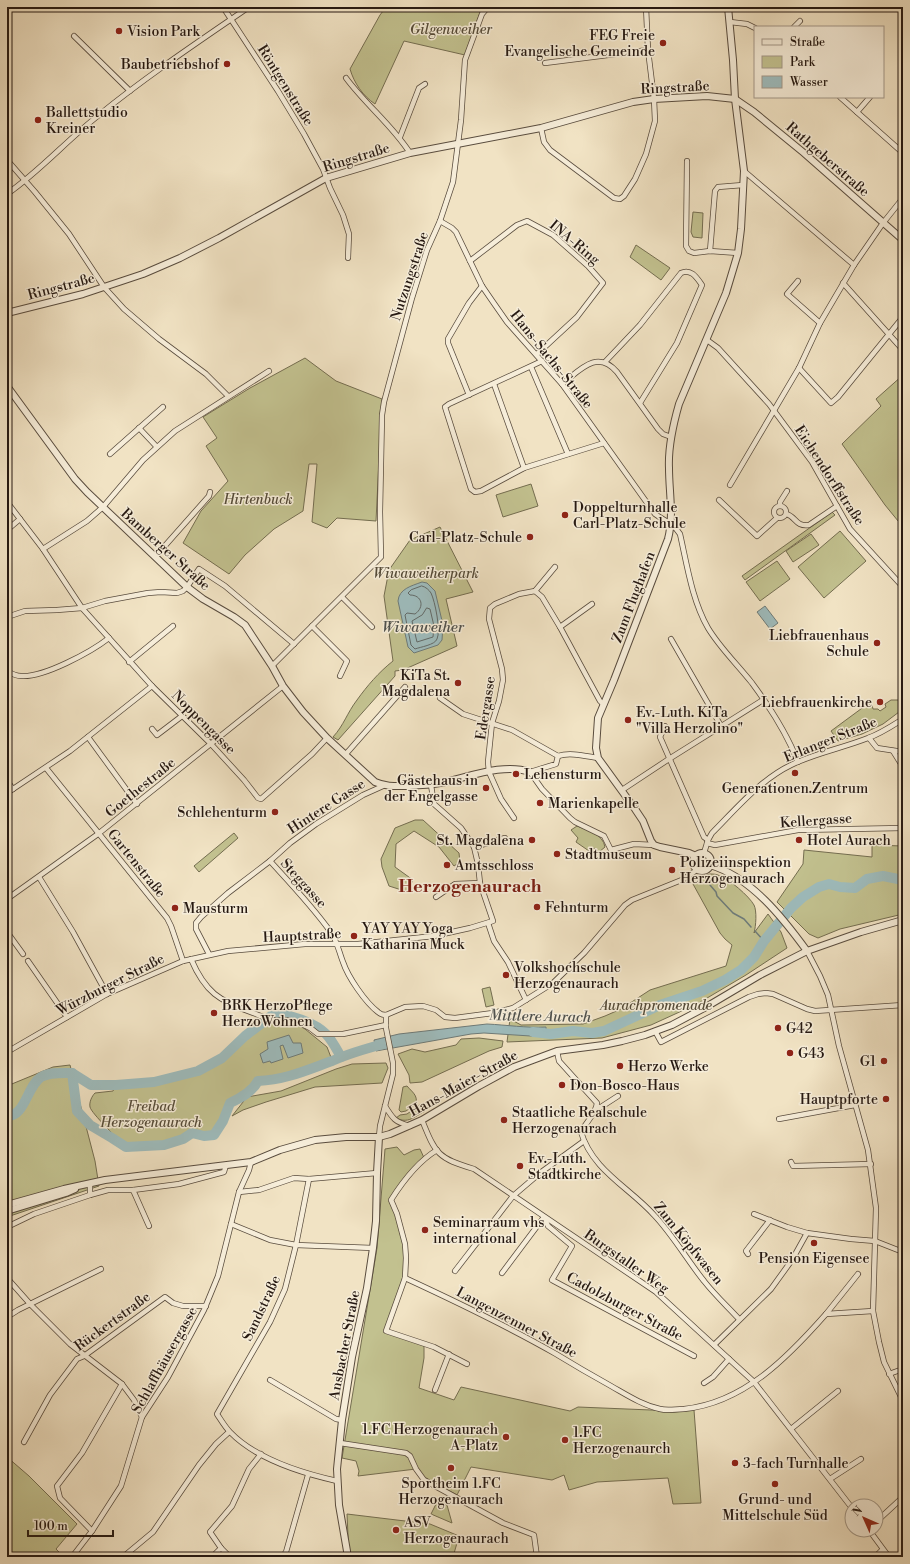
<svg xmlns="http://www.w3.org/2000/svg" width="910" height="1564" viewBox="0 0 910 1564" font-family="'Libre Bodoni',serif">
<rect width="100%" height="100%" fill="#f1e3c4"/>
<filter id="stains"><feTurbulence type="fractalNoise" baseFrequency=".005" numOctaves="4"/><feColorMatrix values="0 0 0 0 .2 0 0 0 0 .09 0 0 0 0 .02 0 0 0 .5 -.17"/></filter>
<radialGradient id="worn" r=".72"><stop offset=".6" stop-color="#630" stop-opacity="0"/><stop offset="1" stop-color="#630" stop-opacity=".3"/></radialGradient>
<g fill="#c2c18f" stroke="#746d50">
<path d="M386 7H482L465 55 404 41 375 104C363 96 354 83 350 69L380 15Z"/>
<polygon points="693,212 703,213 702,238 693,237 691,232"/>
<polygon points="636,245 670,268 661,280 630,257"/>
<polygon points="305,358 336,381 382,399 376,521 337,518 327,528 312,522 317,464 309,464 303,511 274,529 245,555 229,574 183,543 201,511 228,481 206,446 217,438 203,417 250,388"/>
<polygon points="903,375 903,527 885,505 842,444 881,406 876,399"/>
<polygon points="531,484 538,506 503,517 496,495"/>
<polygon points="832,512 835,515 745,580 742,576"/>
<path d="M440 527 473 592 446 599 457 646 403 670 395 671V676L338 740 333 737C344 725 347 713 357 700 367 686 379 672 393 661L384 596 389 570 410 540Z"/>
<polygon points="840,531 866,561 824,598 798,567"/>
<polygon points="811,534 819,545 793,562 786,551"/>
<polygon points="777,561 790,579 760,601 746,582"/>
<polygon points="891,700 903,700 903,709 883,724 862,734 838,741 831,731 869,703 870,706 872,705 873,709 878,709 880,711 886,707 885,704"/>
<polygon points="415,820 423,820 459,853 460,862 454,866 439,847 414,831 396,844 395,867 413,880 408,892 389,886 382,867 381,859 395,828"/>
<path d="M577 826C587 830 603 834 605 847L599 852 594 848 589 851 576 842 578 838 571 830Z"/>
<polygon points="234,833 238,838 199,872 194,866"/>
<polygon points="872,845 903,846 903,914 840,929 818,938 809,934 777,902 803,864 804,850 872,857"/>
<path d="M710 874C713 874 717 874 720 876 729 879 749 896 754 905 757 911 756 926 754 933L768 914 781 932 787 948 746 975 697 1004 651 1025 602 1038 507 1042 510 1019 521 1025 583 1024 605 1016 621 1009 650 990 726 966 732 945 725 939 720 933 693 884 700 877Z"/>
<polygon points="490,987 494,1005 486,1007 482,989"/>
<path d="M261 1022 298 1025 305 1029 327 1047 332 1060C308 1071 285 1080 258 1081 252 1092 241 1098 230 1103L223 1121 214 1135 204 1136 192 1133C173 1147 149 1147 126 1147 120 1141 91 1113 90 1107 89 1102 92 1096 95 1093L113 1091 116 1085 154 1082 198 1071 222 1058Z"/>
<polygon points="479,1038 503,1041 502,1047 489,1051 422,1082 410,1083 409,1075 398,1054 412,1049 425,1052 456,1045 461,1039"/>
<polygon points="386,1063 388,1068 382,1083 315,1087 266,1102 243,1110 232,1116 247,1097 281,1091 336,1069 352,1064"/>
<polygon points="70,1065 95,1161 99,1186 7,1217 7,1086 53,1067"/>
<path d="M407 1086C412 1092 418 1095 416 1104L406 1111 401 1112 399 1110 403 1087Z"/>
<path d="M421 1104 425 1111C414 1117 408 1124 396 1118L400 1115 407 1114Z"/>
<polygon points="397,1147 404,1155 414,1150 420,1149 425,1160 412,1170 391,1200 405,1244 405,1278 386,1331 424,1344 424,1358 419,1388 454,1400 461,1387 570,1411 578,1407 651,1410 674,1412 694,1410 701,1503 673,1504 668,1478 597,1482 569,1490 564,1475 552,1480 471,1467 457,1495 426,1478 424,1480 416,1469 358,1476 359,1471 356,1461 342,1458 377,1248 385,1149"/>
<polygon points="7,1457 29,1476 77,1524 56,1549 64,1557 7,1557"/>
<polygon points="437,1502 447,1505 452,1523 431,1514"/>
<polygon points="347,1514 430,1524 459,1536 453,1557 349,1557"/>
</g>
<g fill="#9ebcbd" stroke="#6e7b79">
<path d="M422 582 427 583 435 591 443 625 442 640 438 645 414 653 408 647 398 601C399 589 411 586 422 582Z"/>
<polygon points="765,606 778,623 770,629 757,612"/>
<path d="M487 1024C507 1025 526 1028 546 1027V1037L484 1033 471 1034 376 1051 374 1040 399 1034Z"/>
<polygon points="289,1035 293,1043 301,1043 303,1053 288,1058 283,1045 280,1046 283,1059 271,1063 270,1061 263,1063 260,1054 268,1049 267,1042"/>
</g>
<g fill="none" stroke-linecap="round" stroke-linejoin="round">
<g stroke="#626a68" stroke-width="1">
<path d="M422 586C426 587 429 590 431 593 435 601 441 631 437 639 435 645 420 647 415 649L411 645 405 615 407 613 415 614C425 607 422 595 410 595L408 593 411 590Z"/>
<polygon points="427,608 430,609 434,626 433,637 417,642 412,621 422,615"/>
</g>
<g stroke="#6e7b79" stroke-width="1.5">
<polyline points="710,885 716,892 717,896 733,913 744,919 751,927"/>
<polyline points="755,931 764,941"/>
</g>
<g stroke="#9ebcbd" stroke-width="10">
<polyline points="533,1032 551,1034 573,1031 592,1033 604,1031 660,1005 702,991 725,980 741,970 754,957 764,941 791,908 803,897 819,887 829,884 840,887 855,888 867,879 883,876 903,880"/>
<path d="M72 1073 91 1085H116L154 1082 198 1071 222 1058 245 1036 275 1013C292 1016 313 1021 326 1034 332 1040 337 1050 341 1057"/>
<path d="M7 1116C25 1117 27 1086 41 1077 50 1072 62 1073 72 1073L77 1111 90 1125 112 1138 126 1147 164 1145 183 1139 192 1133 204 1136 214 1135 223 1121 230 1103C241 1098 252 1092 258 1081 285 1080 307 1070 332 1061 350 1053 368 1048 387 1043"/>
</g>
<g stroke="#594c3e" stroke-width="6">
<g id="minor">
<polyline points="223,7 278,91 304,134 323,169 330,188 343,215 349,234 348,258"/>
<polyline points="730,22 747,24 755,28"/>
<polyline points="794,27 800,21"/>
<polyline points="74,36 130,91"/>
<polyline points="545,63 648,50"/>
<path d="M346 78C366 105 392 125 410 153"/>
<polyline points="840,97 903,153"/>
<polyline points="857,112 870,97"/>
<polyline points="541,128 544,142 550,150 614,198 620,199 624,196 635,179 646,154 655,121 654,99 648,50 646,7"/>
<polyline points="400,137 419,88 425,84"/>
<polyline points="7,160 35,192 69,234 104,287 124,309 159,339 206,374 228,396"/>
<polyline points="687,161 686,246 689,251 694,253 710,251 738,253"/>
<polyline points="744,171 854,265"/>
<path d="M7 194C40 171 67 140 99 115 147 76 198 42 249 7"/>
<path d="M440 221 452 228 456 232 482 286 493 302 507 322 562 384 655 514C666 522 672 522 680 534 687 565 692 600 708 628 720 648 737 664 752 683 769 706 788 736 798 762"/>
<polyline points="710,251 715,191 718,187 743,185"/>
<polyline points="470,261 517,225 527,221 553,235 588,266 603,283 577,317 537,354"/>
<polyline points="798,281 787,294 820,323"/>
<polyline points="843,283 903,350"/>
<polyline points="707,340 718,348 769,404 812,462 850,529 903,587"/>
<polyline points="542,361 449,404 445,407 471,489 475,492 481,491 524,468 604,443"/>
<path d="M605 362 640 325 681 273C691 268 697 278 702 285L677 343 640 403"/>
<polyline points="531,367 568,454"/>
<polyline points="799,368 831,403 838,397 903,317"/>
<polyline points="494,384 524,468"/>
<path d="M562 384C580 370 597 349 617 372L658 429 663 434 671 437"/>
<polyline points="469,395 448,343 448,339 469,303 482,286"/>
<polyline points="139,428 156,446"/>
<polyline points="110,454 163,407"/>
<polyline points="730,485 799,368 820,323 854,265 883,223 903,198"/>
<polyline points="719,500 757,536 777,518"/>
<polyline points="7,502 43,549 82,608 152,686 211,744 244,780 258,798 261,799 312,754 327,738"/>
<circle cx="780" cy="512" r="6"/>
<polyline points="780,506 780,502 787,491"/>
<path d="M786 514C796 516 795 527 809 525L837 506"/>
<polyline points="7,530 20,519"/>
<polyline points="43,549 87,521 103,507 143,460 175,431 269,371"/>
<polyline points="155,557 209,496 210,492"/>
<polyline points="535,591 542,597 560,627 600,701 604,705"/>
<polyline points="342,597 372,627"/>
<polyline points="7,617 25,611 57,610 82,608 105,601 148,593 161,592 177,593 183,591 187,587 199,569 225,586 294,644"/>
<polyline points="312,626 347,661 340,676"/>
<polyline points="560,627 592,604"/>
<polyline points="671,639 721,726"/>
<polyline points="129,662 173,626"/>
<polyline points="272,666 381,557 380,512 382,415 384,402 412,298 427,250 440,221 453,182 461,120 465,60 482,14 488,7"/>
<path d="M7 671C12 674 16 676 21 676 43 678 91 652 109 638"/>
<polyline points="440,698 463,714 512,730 558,756"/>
<polyline points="665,726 660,737 704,837 708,840"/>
<polyline points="152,729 157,735 182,716"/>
<polyline points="88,737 137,804"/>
<polyline points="869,738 877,748 903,752"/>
<polyline points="893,751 903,767"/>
<polyline points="345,755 405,687"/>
<polyline points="558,756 556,764 530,772 542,789 570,818 575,822 604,836 611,850 634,844 654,845"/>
<path d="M558 756C570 752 585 756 598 758"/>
<polyline points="46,768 167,918 171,926 183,961"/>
<polyline points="7,781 13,789"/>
<polyline points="622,790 669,759 763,700"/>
<polyline points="7,793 70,751 152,686"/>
<polyline points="514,818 501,799 489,772 488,762 492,723 499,701 503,680 502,669 489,619 490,608 495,604 519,594 535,591 555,567"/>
<polyline points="707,843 715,845 798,830 903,828"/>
<polyline points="474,847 505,838"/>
<path d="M704 853 708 840 712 833C736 809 760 780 791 765 815 753 843 748 868 738 880 734 892 726 903 719"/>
<path d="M270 861C291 884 312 906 330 931 337 940 339 952 343 962 348 977 365 1002 378 1012 380 1014 383 1015 386 1015"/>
<polyline points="39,877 73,932 107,994"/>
<polyline points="436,897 455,884 480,883"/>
<polyline points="7,899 98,834 283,686"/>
<polyline points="488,923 494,941 508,962 526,1000"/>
<polyline points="7,932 23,954"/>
<polyline points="807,951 820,976 828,995 839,1046 868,1150 876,1208 873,1311 879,1342 884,1362 903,1401"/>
<polyline points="209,954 196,929 196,923 201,917 228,893 270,861 290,843 316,824 363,795 383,786"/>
<path d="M191 959C205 992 219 1001 253 1013 259 1015 266 1019 273 1020 277 1021 281 1020 285 1020 298 1021 309 1026 318 1034H343L386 1025"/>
<polyline points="28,961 67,1017"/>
<polyline points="386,1015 405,1007 423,1006 436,1010 445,1017 455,1018 493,1013 513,1008 553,983 584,953 625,905 632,900 684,879 698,869"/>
<polyline points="655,1031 661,1042 749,997 758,994 766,993 773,994 807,1009 815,1011 903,1005"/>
<path d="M557 1051 559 1061 597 1103C596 1114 586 1122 581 1132 592 1170 630 1188 654 1215 673 1235 687 1260 704 1281 714 1294 727 1306 739 1319"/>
<polyline points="7,1052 107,994 183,961 228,951 305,944 358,944 434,936 470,928 493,921 480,883 478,864 474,847 461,828 434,804 431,785"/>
<path d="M385 1106C393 1119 395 1122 410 1126"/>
<polyline points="597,1107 601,1107 618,1096"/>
<polyline points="779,1119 855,1105"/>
<path d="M422 1120C436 1155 438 1158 474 1169L656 1292 754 1382 852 1508"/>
<polyline points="379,1137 380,1126 393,1074 393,1063 386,1028 386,1015"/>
<path d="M437 1150C417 1162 403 1181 391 1200L397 1214 405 1244 406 1258 405 1278 386 1331 434 1347 467 1364"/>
<polyline points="791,1162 793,1166 871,1164"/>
<path d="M309 1179 296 1245 285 1289 270 1322 217 1414C221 1420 225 1427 230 1432 256 1459 301 1473 337 1481"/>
<polyline points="90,1183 90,1195"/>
<polyline points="133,1190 149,1226"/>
<polyline points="239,1192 259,1190 294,1178 309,1179 377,1173"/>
<polyline points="754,1214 787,1227 807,1233"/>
<polyline points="231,1224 270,1240 296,1245 373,1248"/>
<polyline points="7,1227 34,1214 90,1195 108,1190 133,1190 179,1184 224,1172 226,1165"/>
<polyline points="748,1254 746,1251 770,1220"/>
<polyline points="455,1271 513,1196 540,1173 584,1141"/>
<polyline points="502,1273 544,1217 548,1226 572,1246 552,1280 694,1356"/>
<polyline points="7,1278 31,1305 70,1344 122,1384 134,1400 142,1417"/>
<path d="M405 1278C457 1302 507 1326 556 1354 574 1365 593 1376 611 1386 627 1395 642 1405 660 1409 668 1411 676 1409 684 1409 744 1403 788 1357 826 1314L873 1311"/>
<polyline points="826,1314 858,1274"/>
<polyline points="7,1317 18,1310 101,1269"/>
<polyline points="714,1345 771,1289 792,1260 807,1233 851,1239 875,1241 903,1252"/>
<polyline points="889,1374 903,1369"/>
<polyline points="270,1380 336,1419 342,1420"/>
<polyline points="704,1383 713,1377 729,1359"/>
<polyline points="435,1390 449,1354"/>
<polyline points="791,1429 838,1391"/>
<polyline points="24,1442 50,1395 77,1359 84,1356 165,1297 173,1303 183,1306 206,1306"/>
<polyline points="340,1443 406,1453 410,1456 416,1469 424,1480 503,1523 534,1535 537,1557"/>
<polyline points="830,1479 861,1459"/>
<polyline points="876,1522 903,1497"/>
<polyline points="869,1530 889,1557"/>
<polyline points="92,1531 60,1498 57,1486 82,1453 122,1384"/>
<polyline points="221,1548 230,1557"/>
<polyline points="72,1557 92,1531 121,1486 142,1417 168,1377 204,1310 218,1276 239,1192 249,1170 251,1162"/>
<polyline points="123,1557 153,1532 199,1465 216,1444 229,1432"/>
<polyline points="212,1557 221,1548 210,1532 232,1506 249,1469 261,1454"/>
<polyline points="282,1557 286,1552 308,1475"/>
<polyline points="875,1557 882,1550"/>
</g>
</g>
<g stroke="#594c3e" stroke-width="8">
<g id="tertiary">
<polyline points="7,313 83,294 143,274 180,258 219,238 326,178 410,153 541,128 633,102 654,99 707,96 735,99 754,112 804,153 903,240"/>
<path d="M7 386 75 479 87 492 187 587 203 599 234 617 245 625 272 666 283 686 303 712 327 738 375 782C386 787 397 786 409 786 421 785 433 785 445 782 472 776 504 763 530 772"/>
<circle cx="702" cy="862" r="9"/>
<path d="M696 856 689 853 660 847 654 845 651 841 643 821 635 809 598 758 596 748 598 718 614 680 668 539C674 516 669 492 669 468 668 447 673 425 679 404L726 293 738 253 741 229 744 171 735 99 733 60 728 7"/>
<path d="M710 865C751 877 783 918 807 951"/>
<polyline points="7,1205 64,1189 105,1180 251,1162 280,1150 315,1140 346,1137 379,1137 390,1134 422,1120 479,1086 514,1067 557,1051 603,1045 622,1041 645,1035 672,1025 706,1007 760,975 807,951 861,932 903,920"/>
<polyline points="7,1211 66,1193 75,1189"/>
<polyline points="347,1557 347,1551 339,1505 337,1469 342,1420 352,1357 367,1288 373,1248 376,1221 377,1173 379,1137"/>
</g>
</g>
<use href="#minor" stroke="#f6edd9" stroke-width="4.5"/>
<use href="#tertiary" stroke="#f6edd9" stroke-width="6"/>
</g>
<g fill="#8f2418" stroke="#f6edd9" stroke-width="1.5">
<circle cx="119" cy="31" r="4"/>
<circle cx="663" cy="43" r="4"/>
<circle cx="227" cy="64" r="4"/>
<circle cx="38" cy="120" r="4"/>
<circle cx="565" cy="515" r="4"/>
<circle cx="530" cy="537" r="4"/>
<circle cx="877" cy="643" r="4"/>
<circle cx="458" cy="683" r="4"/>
<circle cx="880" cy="702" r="4"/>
<circle cx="628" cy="720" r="4"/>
<circle cx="795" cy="773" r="4"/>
<circle cx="516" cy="774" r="4"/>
<circle cx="486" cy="788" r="4"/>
<circle cx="540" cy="803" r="4"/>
<circle cx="275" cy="812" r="4"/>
<circle cx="532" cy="840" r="4"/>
<circle cx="799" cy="840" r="4"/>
<circle cx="557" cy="854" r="4"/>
<circle cx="447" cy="865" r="4"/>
<circle cx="672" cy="870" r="4"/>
<circle cx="537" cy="907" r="4"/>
<circle cx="175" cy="908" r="4"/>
<circle cx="354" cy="936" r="4"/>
<circle cx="506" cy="975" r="4"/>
<circle cx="214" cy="1013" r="4"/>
<circle cx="778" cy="1028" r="4"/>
<circle cx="790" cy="1053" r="4"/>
<circle cx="884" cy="1061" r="4"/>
<circle cx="620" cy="1066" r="4"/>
<circle cx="562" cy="1085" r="4"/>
<circle cx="886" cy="1099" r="4"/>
<circle cx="504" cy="1120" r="4"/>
<circle cx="520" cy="1166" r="4"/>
<circle cx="425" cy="1230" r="4"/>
<circle cx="814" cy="1243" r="4"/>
<circle cx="506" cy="1437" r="4"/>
<circle cx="565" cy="1440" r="4"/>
<circle cx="735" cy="1463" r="4"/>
<circle cx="451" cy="1468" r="4"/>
<circle cx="775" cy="1484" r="4"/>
<circle cx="396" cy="1530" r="4"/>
</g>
<g text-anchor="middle" stroke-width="3" stroke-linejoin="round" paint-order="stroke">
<g font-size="14" font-style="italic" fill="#554b38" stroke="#f6edd9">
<text x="451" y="34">Gilgenweiher</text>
<text x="258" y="504">Hirtenbuck</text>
<text x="426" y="578">Wiwaweiherpark</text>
<text x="656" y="1010">Aurachpromenade</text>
<text x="151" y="1111">Freibad<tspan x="151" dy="16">Herzogenaurach</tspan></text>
</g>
<g font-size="14" fill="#261912" stroke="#f6edd9" text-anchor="start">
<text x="127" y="36">Vision Park</text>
<text x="655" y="40" text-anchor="end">FEG Freie<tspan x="655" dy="16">Evangelische Gemeinde</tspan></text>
<text x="219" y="69" text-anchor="end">Baubetriebshof</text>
<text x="46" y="117">Ballettstudio<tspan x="46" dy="16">Kreiner</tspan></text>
<text x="573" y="512">Doppelturnhalle<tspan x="573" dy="16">Carl-Platz-Schule</tspan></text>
<text x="522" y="542" text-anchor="end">Carl-Platz-Schule</text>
<text x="869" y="640" text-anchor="end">Liebfrauenhaus<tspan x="869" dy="16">Schule</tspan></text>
<text x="450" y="680" text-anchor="end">KiTa St.<tspan x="450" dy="16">Magdalena</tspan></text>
<text x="872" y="707" text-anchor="end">Liebfrauenkirche</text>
<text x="636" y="717">Ev.-Luth. KiTa<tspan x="636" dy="16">"Villa Herzolino"</tspan></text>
<text x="524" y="779">Lehensturm</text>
<text x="478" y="785" text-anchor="end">Gästehaus in<tspan x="478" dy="16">der Engelgasse</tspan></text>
<text x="795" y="793" text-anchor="middle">Generationen.Zentrum</text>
<text x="548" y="808">Marienkapelle</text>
<text x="267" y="817" text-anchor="end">Schlehenturm</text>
<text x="524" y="845" text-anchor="end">St. Magdalena</text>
<text x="807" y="845">Hotel Aurach</text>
<text x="565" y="859">Stadtmuseum</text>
<text x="680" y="867">Polizeiinspektion<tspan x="680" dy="16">Herzogenaurach</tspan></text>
<text x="455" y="870">Amtsschloss</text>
<text x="545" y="912">Fehnturm</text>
<text x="183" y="913">Mausturm</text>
<text x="362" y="933">YAY YAY Yoga<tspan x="362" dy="16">Katharina Muck</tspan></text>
<text x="514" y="972">Volkshochschule<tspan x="514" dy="16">Herzogenaurach</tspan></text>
<text x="222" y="1010">BRK HerzoPflege<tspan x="222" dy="16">HerzoWohnen</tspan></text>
<text x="786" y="1033">G42</text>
<text x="798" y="1058">G43</text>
<text x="876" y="1066" text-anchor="end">G1</text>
<text x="628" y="1071">Herzo Werke</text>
<text x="570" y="1090">Don-Bosco-Haus</text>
<text x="878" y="1104" text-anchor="end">Hauptpforte</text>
<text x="512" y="1117">Staatliche Realschule<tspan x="512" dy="16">Herzogenaurach</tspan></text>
<text x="528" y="1163">Ev.-Luth.<tspan x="528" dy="16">Stadtkirche</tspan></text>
<text x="433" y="1227">Seminarraum vhs<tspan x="433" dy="16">international</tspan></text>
<text x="814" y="1263" text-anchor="middle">Pension Eigensee</text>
<text x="498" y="1434" text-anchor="end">1.FC Herzogenaurach<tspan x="498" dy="16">A-Platz</tspan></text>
<text x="573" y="1437">1.FC<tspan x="573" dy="16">Herzogenaurch</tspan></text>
<text x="743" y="1468">3-fach Turnhalle</text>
<text x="451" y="1488" text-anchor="middle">Sportheim 1.FC<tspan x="451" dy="16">Herzogenaurach</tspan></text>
<text x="775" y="1504" text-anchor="middle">Grund- und<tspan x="775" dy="16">Mittelschule Süd</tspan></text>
<text x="404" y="1527">ASV<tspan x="404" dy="16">Herzogenaurach</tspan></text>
</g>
<g font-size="14" fill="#261912" stroke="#f6edd9">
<text transform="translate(286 85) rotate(58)" y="5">Röntgenstraße</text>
<text transform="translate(675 87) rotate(-3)" y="5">Ringstraße</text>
<text transform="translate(356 157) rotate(-17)" y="5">Ringstraße</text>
<text transform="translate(828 159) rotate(41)" y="5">Rathgeberstraße</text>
<text transform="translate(575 242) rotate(40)" y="5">INA-Ring</text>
<text transform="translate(409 276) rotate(-72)" y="5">Nutzungstraße</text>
<text transform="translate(61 286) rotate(-15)" y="5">Ringstraße</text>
<text transform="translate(552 359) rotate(51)" y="5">Hans-Sachs-Straße</text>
<text transform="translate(830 475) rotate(57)" y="5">Eichendorffstraße</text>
<text transform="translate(166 549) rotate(42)" y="5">Bamberger Straße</text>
<text transform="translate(633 597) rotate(-69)" y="5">Zum Flughafen</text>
<text transform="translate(485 708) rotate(-81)" y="5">Edergasse</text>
<text transform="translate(204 722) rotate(45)" y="5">Noppengasse</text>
<text transform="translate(830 739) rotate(-22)" y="5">Erlanger Straße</text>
<text transform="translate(140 787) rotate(-39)" y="5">Goethestraße</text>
<text transform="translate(326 806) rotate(-33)" y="5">Hintere Gasse</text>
<text transform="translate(816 820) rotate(-4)" y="5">Kellergasse</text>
<text transform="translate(137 863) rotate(51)" y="5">Gartenstraße</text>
<text transform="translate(304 883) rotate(48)" y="5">Steggasse</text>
<text transform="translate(302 935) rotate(-3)" y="5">Hauptstraße</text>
<text transform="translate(110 984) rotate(-27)" y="5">Würzburger Straße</text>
<text transform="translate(463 1083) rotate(-29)" y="5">Hans-Maier-Straße</text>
<text transform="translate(689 1243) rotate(51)" y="5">Zum Köpfwasen</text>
<text transform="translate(627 1261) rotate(35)" y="5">Burgstaller Weg</text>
<text transform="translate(625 1306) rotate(28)" y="5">Cadolzburger Straße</text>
<text transform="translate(261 1308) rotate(-65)" y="5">Sandstraße</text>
<text transform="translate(112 1321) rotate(-36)" y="5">Rückertstraße</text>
<text transform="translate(517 1322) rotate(28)" y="5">Langenzenner Straße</text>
<text transform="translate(344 1345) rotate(-79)" y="5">Ansbacher Straße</text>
<text transform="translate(164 1360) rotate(-61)" y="5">Schlaffhäusergasse</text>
</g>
<g font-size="15" font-style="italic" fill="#50524e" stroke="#f6edd9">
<text x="423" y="632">Wiwaweiher</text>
<text transform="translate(540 1016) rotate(1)" y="5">Mittlere Aurach</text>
</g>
<g font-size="18" font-weight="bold" fill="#7a1f14" stroke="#f6edd9">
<text x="470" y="892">Herzogenaurach</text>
</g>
</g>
<rect width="910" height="1564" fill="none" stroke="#f1e3c4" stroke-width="24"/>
<rect x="8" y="8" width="894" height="1548" fill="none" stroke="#261912" stroke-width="2"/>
<rect x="12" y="12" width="886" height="1540" fill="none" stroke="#261912"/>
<rect x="754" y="26" width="130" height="72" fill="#f6edd9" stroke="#a39889"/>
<rect x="762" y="39" width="20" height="6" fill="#f6edd9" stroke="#a39889"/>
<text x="790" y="46" font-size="12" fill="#261912">Straße</text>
<rect x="762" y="56" width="20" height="12" fill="#c2c18f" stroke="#a39889"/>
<text x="790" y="66" font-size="12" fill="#261912">Park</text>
<rect x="762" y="76" width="20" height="12" fill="#9ebcbd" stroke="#a39889"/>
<text x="790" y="86" font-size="12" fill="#261912">Wasser</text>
<g transform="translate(864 1518) rotate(315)"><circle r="19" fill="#f6edd9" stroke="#a39889"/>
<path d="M0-3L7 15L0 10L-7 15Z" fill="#8f2418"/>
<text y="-6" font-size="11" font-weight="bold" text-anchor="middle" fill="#261912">N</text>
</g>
<path d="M28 1530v6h85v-6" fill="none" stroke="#261912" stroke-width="2"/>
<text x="34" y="1530" font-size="12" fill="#261912" stroke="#f6edd9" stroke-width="3" paint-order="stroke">100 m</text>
<rect width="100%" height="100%" filter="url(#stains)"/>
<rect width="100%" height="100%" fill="url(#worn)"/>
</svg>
